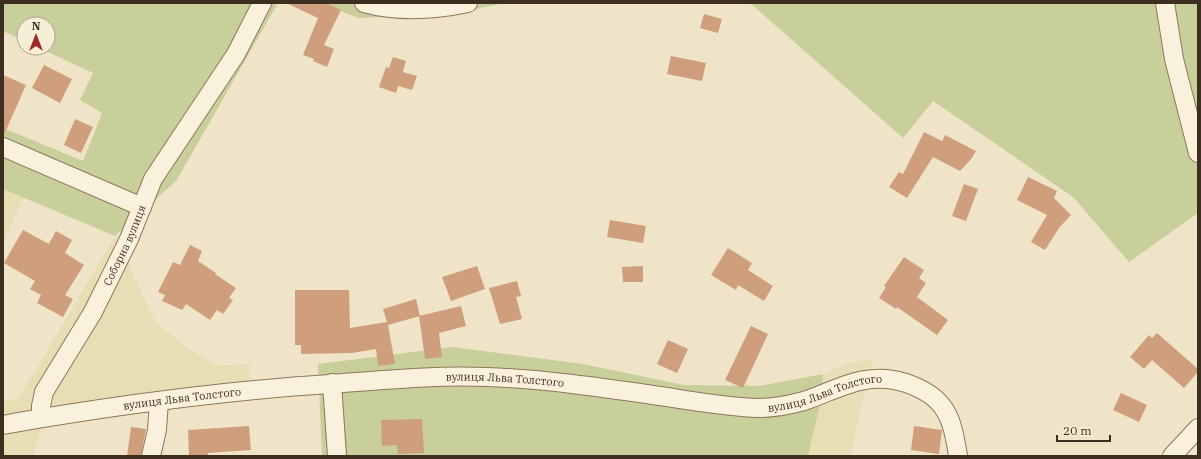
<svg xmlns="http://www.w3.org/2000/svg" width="1201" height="459" viewBox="0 0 1201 459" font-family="'IBM Plex Serif',serif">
<rect width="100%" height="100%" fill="#f0e4c8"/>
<g fill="#e6deb5">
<polygon points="3,189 24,197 3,242"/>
<polygon points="115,236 156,323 190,350 219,366 249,363 250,388 45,414 33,456 3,456 3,402 19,398"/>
<polygon points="873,359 850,456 808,456 819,409 823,374 852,362"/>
</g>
<g fill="#c9cf9b">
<polygon points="3,3 278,3 176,181 115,236 3,189 3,128 83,161 102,113 80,100 93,73 39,48 48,48 48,24 24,24 24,41 3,31"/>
<polygon points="319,3 504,3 448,15 359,18"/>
<polygon points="750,3 1198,3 1198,213 1129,262 1073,197 933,101 903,138"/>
<polygon points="452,347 583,364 684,385 760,386 823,374 819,409 808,456 322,456 318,364"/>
</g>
<g fill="#cf9f7d">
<polygon points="286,3 326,3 341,10 324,45 334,49 327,67 313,61 314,59 303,55 318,18"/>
<polygon points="704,14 722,19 718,33 700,28"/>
<polygon points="671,56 706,63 702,81 667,74"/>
<polygon points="393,57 406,61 403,72 417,76 412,90 398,86 396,93 379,87 386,67 389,68"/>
<polygon points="44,65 72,79 60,103 32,88"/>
<polygon points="3,75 26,85 3,137"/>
<polygon points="75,119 93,127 81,153 64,145"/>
<polygon points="924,132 942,141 945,135 976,151 972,158 960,171 933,157 907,198 889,187 899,172 903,174"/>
<polygon points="1028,177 1057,191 1054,198 1071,215 1059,228 1045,250 1031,242 1047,215 1017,200"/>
<polygon points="964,184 978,189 966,221 952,216"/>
<polygon points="610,220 646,226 643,243 607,237"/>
<polygon points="23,230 49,244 56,231 72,240 65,253 84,265 65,295 73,299 63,317 37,303 41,295 30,289 35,281 4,263"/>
<polygon points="190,245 202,251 198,261 216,273 215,274 236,288 229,298 233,300 223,314 217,310 210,320 186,304 182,310 162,301 165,295 158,292 173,262 180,265"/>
<polygon points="728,248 752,263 748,270 773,286 764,301 738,285 736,290 711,275"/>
<polygon points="904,257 924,270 919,278 926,283 917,297 948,320 937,335 897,307 896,309 879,298 886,287 884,286"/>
<polygon points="477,266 485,289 451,301 442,277"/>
<polygon points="643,266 643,282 623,282 622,267"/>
<polygon points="517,281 521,296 516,297 522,319 500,324 489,288"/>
<polygon points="295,290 349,290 350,328 387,322 383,309 416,299 420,316 388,325 395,364 378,366 376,349 352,353 301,354 301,345 295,345"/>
<polygon points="461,306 466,326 439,333 442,357 425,359 419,316"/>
<polygon points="751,326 768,334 743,388 725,380"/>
<polygon points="1157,333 1198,369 1198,372 1184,388 1152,360 1144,369 1130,357 1149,335 1152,338"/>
<polygon points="668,340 688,349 677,373 657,364"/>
<polygon points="1121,393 1147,405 1139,422 1113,410"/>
<polygon points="422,419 424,453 398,454 397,445 382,446 381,420"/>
<polygon points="249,426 251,450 208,453 208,456 189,456 188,430"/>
<polygon points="914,426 942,430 939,454 911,450"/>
<polygon points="131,427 146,429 141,456 127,456"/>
</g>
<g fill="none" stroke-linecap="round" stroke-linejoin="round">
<g stroke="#8d765c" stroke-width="20">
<g id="minor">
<path d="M364 3C397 12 435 10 468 3"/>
<polyline points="1165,3 1174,59 1198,153"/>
<polyline points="3,147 142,207"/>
<polyline points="332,383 337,456"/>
<path id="s1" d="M41 418V406L44 392 93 312 129 239 153 179 236 54 262 3"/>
<path id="s2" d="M3 425C45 417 86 411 128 405 195 396 262 388 330 384 383 380 433 375 487 377 543 379 598 387 653 395 688 400 724 407 759 408 774 408 789 405 804 401 839 389 867 370 906 383 947 397 952 418 958 456"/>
<polyline points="151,456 157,430 159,401"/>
<polyline points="1172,456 1198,428"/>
</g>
</g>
<use href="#minor" stroke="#faf1dc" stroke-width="18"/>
</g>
<g text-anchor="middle" stroke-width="4" stroke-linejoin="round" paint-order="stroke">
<g font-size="11" fill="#3d2e20" stroke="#f7eed8">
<text dy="4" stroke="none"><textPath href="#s1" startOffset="194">Соборна вулиця</textPath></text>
<text dy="4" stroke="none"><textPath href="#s2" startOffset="505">вулиця Льва Толстого</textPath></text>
<text dy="4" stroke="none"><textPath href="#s2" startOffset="829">вулиця Льва Толстого</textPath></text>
<text dy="4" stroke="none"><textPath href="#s2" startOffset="181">вулиця Льва Толстого</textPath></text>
</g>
</g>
<rect width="1201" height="459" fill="none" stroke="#3d2e20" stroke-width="8"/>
<g transform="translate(36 36)"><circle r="19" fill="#f7eed8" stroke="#ada18e"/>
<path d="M0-3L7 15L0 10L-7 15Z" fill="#9e2a2b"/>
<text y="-6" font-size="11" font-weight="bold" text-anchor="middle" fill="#3d2e20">N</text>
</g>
<path d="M1057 435v6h53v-6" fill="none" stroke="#3d2e20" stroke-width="2"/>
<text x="1063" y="435" font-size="12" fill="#3d2e20" stroke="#f7eed8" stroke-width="3" paint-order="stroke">20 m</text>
</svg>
